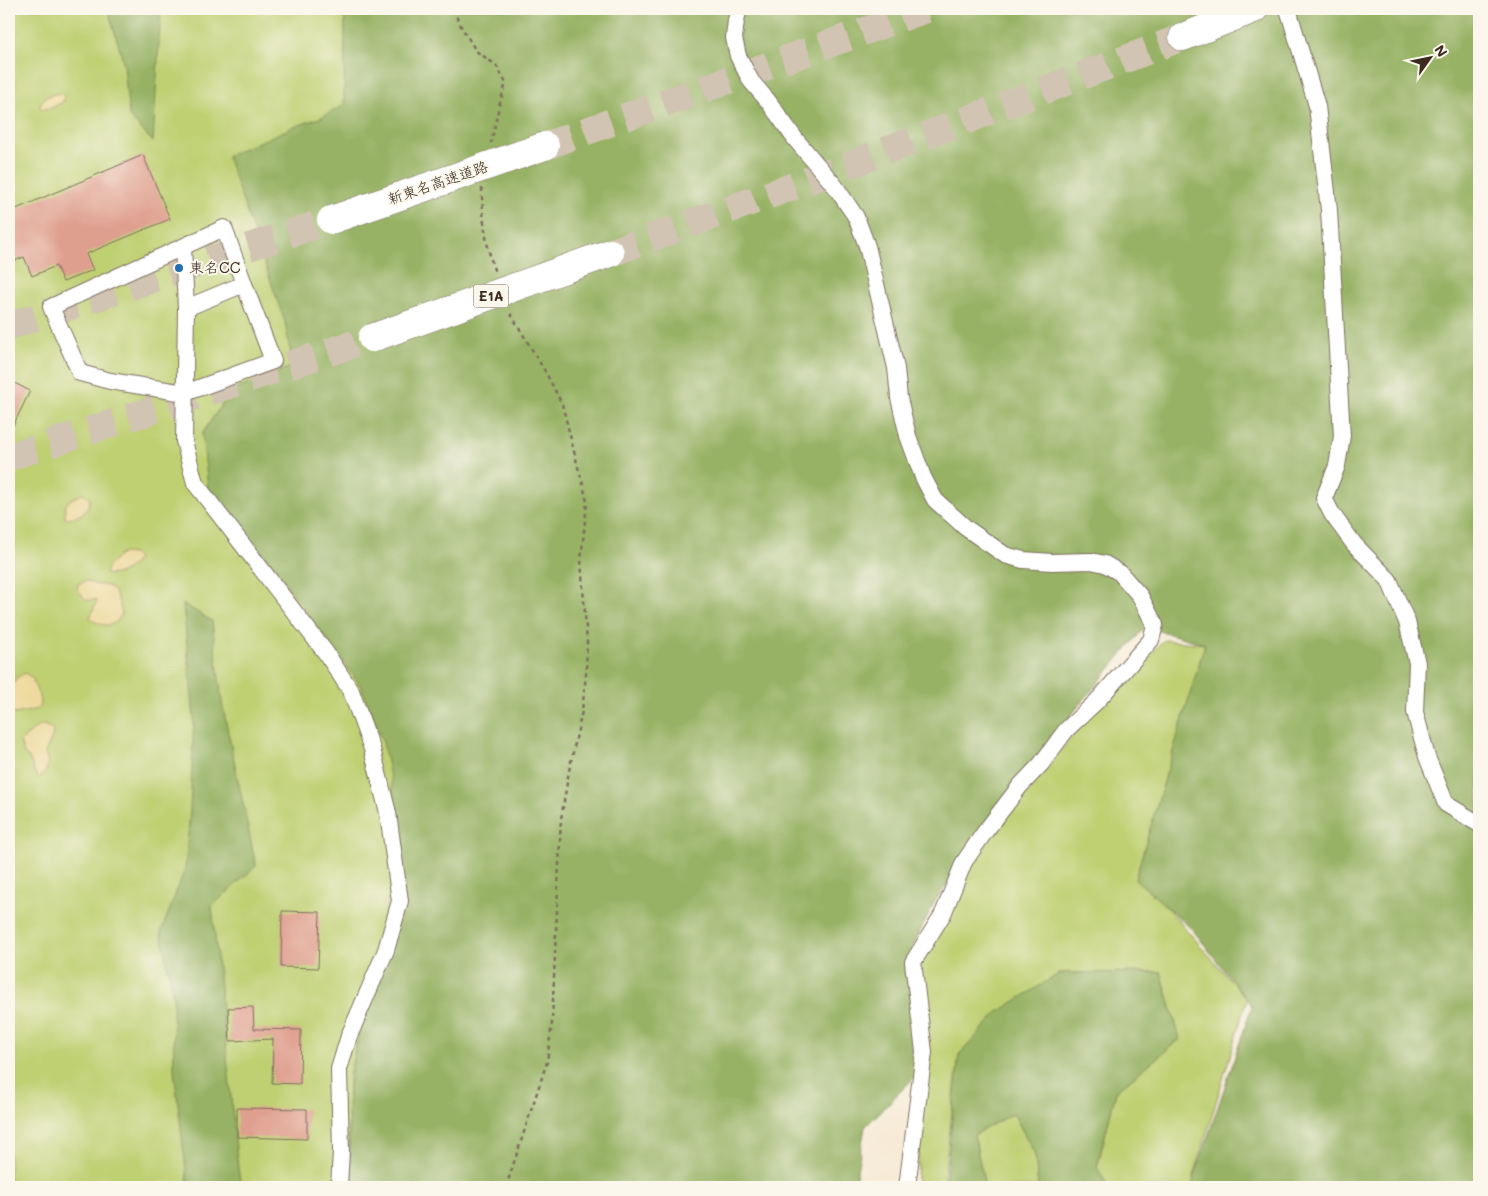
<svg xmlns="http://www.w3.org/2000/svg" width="1488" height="1196" viewBox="0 0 1488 1196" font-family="Mali,'Klee One',sans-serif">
<rect width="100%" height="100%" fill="#fbf7ec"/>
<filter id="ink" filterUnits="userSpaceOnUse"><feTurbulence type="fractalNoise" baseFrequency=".02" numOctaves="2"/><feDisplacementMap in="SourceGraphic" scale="10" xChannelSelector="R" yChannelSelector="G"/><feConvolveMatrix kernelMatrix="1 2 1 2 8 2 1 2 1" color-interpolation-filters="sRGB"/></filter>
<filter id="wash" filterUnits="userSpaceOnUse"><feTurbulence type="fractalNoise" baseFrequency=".0096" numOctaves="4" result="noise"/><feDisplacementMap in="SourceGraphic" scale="20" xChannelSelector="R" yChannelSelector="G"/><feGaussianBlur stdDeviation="1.12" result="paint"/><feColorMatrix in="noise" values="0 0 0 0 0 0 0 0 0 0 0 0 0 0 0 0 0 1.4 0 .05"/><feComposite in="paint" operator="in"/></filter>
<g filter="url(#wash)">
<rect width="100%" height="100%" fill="#f7ebd7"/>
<g fill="#bfd073" stroke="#7d7d48">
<polygon points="9,9 349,9 406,821 349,1077 348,1163 351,1187 9,1187"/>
<polygon points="1164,640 1205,644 1137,873 1247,999 1193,1179 1207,1187 1108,1187 1097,1168 1116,1091 1180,1039 1161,972 1060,973 959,1055 943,1187 916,1187 921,1128 920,964 975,858 1077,730"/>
<polygon points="1013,1113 1035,1154 1038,1187 985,1187 974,1135"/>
</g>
<g fill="#97b265" stroke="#696e42">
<polygon points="108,9 161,9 153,142 129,116 124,64"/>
<polygon points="337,9 1479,9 1479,1187 1191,1187 1252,1006 1193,930 1135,879 1205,644 1145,627 1045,746 934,903 906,960 920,1072 865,1127 854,1187 350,1187 351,1178 348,1111 350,1074 364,1010 400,914 403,842 383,742 361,686 266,557 208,487 202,434 230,392 293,366 285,322 227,156 291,128 322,117 344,105 345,20"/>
<polygon points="183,604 212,621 222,703 256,866 212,906 238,1168 241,1187 188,1187 174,1070 173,996 161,932 185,869 190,811 194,718"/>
<polygon points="1161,972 1180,1039 1116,1091 1097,1167 1108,1187 1038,1187 1035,1154 1013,1113 974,1135 985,1187 945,1187 959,1055 998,1012 1060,973"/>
</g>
<g fill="#eeda9e" stroke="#94825e">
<path d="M60 93 64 95 63 102 51 108 43 109 40 107C40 97 52 94 60 93Z"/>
<path d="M84 493 90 499C88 513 78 518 65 518V506L71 499Z"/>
<path d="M123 553 133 554 138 559C128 571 121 576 105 574 108 564 114 559 123 553Z"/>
<path d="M87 581 94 584 109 586C118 595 119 602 122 614 114 628 103 628 90 618L97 600H86L77 589 79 583Z"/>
<path d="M25 673 33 679C34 688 44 699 38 709L15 714 11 710C11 693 7 681 25 673Z"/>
<path d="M44 725 53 730 52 737 45 753C49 761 49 773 38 778L34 771 30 759 24 754 20 742 37 727Z"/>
</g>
<g id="blocks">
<g fill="#df9f8e">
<polygon points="143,155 170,219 86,254 93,270 63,282 56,266 32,276 24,257 9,263 9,212"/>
<polygon points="9,380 30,391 9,434"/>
<polygon points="282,911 320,912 318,968 281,967"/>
<polygon points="253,1007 254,1029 301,1030 300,1084 272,1083 273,1039 230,1041 228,1008"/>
<polygon points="237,1108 307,1109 307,1139 237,1137"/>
</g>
</g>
</g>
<g filter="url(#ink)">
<use href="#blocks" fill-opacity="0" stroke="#7d6e5f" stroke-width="1"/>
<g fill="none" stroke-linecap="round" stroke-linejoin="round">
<g stroke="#d1c4b2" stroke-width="28" stroke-dasharray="28 14" stroke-linecap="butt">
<polyline points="545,146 926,9"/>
<polyline points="610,253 802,183 1183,37"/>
<polyline points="9,326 331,220"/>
<polyline points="9,457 372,338"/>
</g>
<g stroke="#7d6e5f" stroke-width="18">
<g id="street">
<polyline points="739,9 736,20 734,38 738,56 751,81 768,101 796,140 835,186 856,217 867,246 896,368 899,398 908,436 923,477 935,500 966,528 1005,555 1023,560 1052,562 1091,561 1105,564 1120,573 1140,596 1155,625 1151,640 1097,701 1066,730 1041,764 1020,786 984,833 964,862 943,914 913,962 924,1052 907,1187"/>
<polyline points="1288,9 1317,106 1329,210 1342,436 1337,466 1324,498 1332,514 1354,544 1389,580 1407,622 1417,663 1415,712 1427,757 1446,804 1479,824"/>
<polyline points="183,247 186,308 184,441 195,483 326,653 351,691 372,749 388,813 400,901 386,950 349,1036 339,1069 341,1151 339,1187"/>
<polyline points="186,308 244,284 273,361 185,393 110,381 80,373 51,307 224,228 244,284"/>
</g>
</g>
<g stroke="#7d6e5f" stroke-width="29">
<polyline id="highway" points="1183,37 1254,9"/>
</g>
<g stroke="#7d6e5f" stroke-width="2.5" stroke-dasharray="4 4" stroke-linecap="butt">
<polyline points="454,9 458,21 476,51 496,65 506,83 499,106 491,143"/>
<path d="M482 188C482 218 486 245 495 273"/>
<polyline points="506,1187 547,1062 552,1022 561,819 569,771 582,711 586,675 587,642 581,560 587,502 582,480 579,471 562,404 546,373 509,311"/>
</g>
<use href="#street" stroke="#fff" stroke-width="16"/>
<use href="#highway" stroke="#fff" stroke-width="28"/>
<g stroke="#7d6e5f" stroke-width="29" stroke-linecap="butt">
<g id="highway-bridge">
<polyline points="331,220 545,146"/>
<polyline points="372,338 610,253"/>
</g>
</g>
<use href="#highway-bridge" stroke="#fff" stroke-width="28"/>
</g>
</g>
<circle fill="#1f6fb2" stroke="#fbf7ec" stroke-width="2" cx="179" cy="268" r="5"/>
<g text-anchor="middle" stroke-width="4" stroke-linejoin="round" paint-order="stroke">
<rect fill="#fbf7ec" stroke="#75685c" stroke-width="1" x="473.5" y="284.5" width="35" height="23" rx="4"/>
<g font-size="14" font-weight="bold" fill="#3b2a1e">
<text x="491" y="301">E1A</text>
</g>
<g font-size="15" fill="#3b2a1e" stroke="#fbf7ec">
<text transform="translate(438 183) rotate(-19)" y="5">新東名高速道路</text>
</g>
<g font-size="15" fill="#3b2a1e" stroke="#fbf7ec" text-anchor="start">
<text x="189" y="273">東名CC</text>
</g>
</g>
<rect width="1488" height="1196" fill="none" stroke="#fbf7ec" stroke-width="30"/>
<g transform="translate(1430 58) rotate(57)" stroke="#fbf7ec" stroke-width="4" paint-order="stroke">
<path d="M0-4L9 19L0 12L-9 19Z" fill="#3b2a1e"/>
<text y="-8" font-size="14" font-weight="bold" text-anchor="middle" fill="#3b2a1e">N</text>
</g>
</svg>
